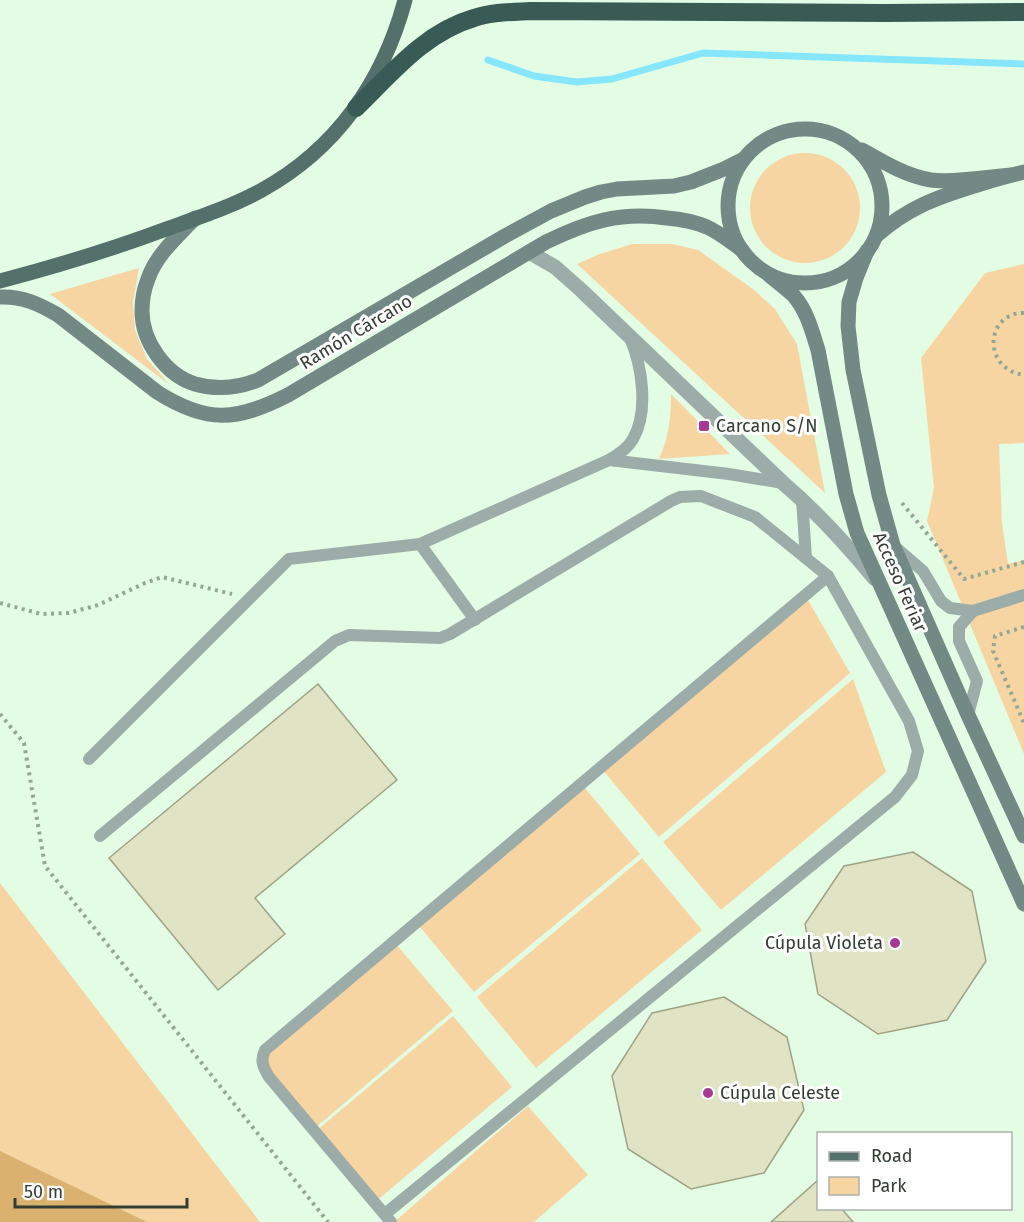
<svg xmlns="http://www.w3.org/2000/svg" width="1024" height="1222" viewBox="0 0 1024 1222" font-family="'Fira Sans',sans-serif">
<rect width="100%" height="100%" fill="#e3fde5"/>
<g fill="#f6d5a3">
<circle cx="805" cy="208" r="55"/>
<polygon points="632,244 672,244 698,250 753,289 775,309 797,344 825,493 577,264 597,255"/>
<polygon points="1024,264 1024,443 999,444 1002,523 1008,564 1024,560 1024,754 927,521 934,488 921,358 985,273"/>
<polygon points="139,268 133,302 135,330 147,359 170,385 50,294"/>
<path d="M671 394 730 454 659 459C669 437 671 417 671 394Z"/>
<polygon points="804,593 850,673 659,837 601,768"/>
<polygon points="853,679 886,772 721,910 663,842"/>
<polygon points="580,782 640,854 474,992 415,921"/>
<polygon points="642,858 702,930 536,1068 477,997"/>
<polygon points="0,883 260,1222 0,1222"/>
<polygon points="394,942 453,1011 315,1128 256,1059"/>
<polygon points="453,1016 512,1087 375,1202 316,1131"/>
<polygon points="528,1106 588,1175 534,1222 394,1222"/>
</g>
<polygon fill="#dab16f" points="0,1151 147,1222 0,1222"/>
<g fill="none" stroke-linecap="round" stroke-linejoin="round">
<polyline stroke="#85e6fe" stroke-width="7" points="488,60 534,76 577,82 612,79 703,53 1024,64"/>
</g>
<g fill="#e0e3c4" stroke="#9fa385" stroke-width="1.5">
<polygon points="318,684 397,780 255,898 285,934 218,990 109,858"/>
<polygon points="913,852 972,891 986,961 947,1020 878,1034 818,994 805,924 844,866"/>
<polygon points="724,997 787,1037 804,1110 764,1173 691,1189 628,1149 612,1076 652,1013"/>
<polygon points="817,1181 818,1183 818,1208 841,1208 853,1222 771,1222"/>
</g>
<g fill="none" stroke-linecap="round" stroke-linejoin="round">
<g stroke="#94a795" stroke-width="4" stroke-dasharray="3 4.5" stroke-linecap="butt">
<path d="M1024 313C986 312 981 369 1024 375"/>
<polyline points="902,503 964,579 1024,562"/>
<polyline points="0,603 41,614 69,613 98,605 145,583 162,577 232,594"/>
<polyline points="1024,627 995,636 993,651 1024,723"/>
<polyline points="0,714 24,743 45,866 328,1222"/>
</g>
<g stroke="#9caca9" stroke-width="12">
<polyline points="609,460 729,474 783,483"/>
<polyline points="802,499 806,558"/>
<polyline points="420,544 475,620"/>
<polyline points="894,546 923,571 941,601 950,608 973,611 1024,595"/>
<polyline points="968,715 977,681 959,641 959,627 973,611"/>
<path d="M89 759 289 559 420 544 609 460C618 455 628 448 633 439 649 411 642 366 630 338"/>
<polyline points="100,836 335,641 349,635 440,638 450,634 671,501 680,497 701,496 755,517 828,576 909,721 918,751 912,775 895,797 385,1214"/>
<path d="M391 1222 269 1077C263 1067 260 1061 265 1050L828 576"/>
</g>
<path stroke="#9caca9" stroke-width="15" d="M529 252 555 267 581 290 783 483C817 512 847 545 875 579"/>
<g stroke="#728985" stroke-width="15">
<circle cx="805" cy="206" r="77"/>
<path d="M862 150C883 162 906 176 931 180 957 183 985 177 1011 175"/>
<path d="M195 218C177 237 156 255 148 279 144 289 142 301 142 311 142 342 166 375 195 384 216 390 238 388 258 380L505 236 551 211 585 197 601 192 617 189 674 186 691 182 724 169 742 160"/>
<path d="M877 235C908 208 935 198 974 186 990 181 1007 176 1024 172"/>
<polyline points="867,251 856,278 849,302 848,326 853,370 879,495 893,545 968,715 1024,836"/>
<path d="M768 274C776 281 786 288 794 296 807 311 812 331 818 350L846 494 857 533 1024 904"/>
<path d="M0 297C22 296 39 304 58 315L157 392C207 424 237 421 288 395L546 242C587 222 621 211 667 218 680 219 695 222 707 227 720 233 731 242 742 250"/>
</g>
<path stroke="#53706b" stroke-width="15" d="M0 281C57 266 113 249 169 228 200 217 233 206 262 190 336 149 383 82 405 0"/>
<path stroke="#395b55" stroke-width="18" d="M356 108C391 74 425 32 474 18 492 12 511 12 530 11L885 13 1024 12"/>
</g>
<g fill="#a73895" stroke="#fff" stroke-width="2">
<rect x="698" y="420" width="12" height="12" rx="3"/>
<circle cx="895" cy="943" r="6"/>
<circle cx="708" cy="1093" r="6"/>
</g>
<g text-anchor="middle" stroke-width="6" stroke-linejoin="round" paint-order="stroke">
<g font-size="18" fill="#333d33" stroke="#fff">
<text transform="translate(356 332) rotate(-31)" y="6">Ramón Cárcano</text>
<text transform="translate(900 582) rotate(66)" y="6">Acceso Feriar</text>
</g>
<g font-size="18" fill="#333d33" stroke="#fff" text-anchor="start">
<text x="716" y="432">Carcano S/N</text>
<text x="883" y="949" text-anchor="end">Cúpula Violeta</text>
<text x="720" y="1099">Cúpula Celeste</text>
</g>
</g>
<rect x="817" y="1132" width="195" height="78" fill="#ffffff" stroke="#adb1ad" stroke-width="1.5"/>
<rect x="829" y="1152" width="30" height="9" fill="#53706b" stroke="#adb1ad" stroke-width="1.5"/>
<text x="871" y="1162" font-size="18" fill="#333d33">Road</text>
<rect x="829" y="1177" width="30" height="18" fill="#f6d5a3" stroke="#adb1ad" stroke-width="1.5"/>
<text x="871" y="1192" font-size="18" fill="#333d33">Park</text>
<path d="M15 1198v9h172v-9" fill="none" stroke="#333d33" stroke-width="3"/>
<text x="24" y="1198" font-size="18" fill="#333d33" stroke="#ffffff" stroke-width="4.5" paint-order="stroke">50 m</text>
</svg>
